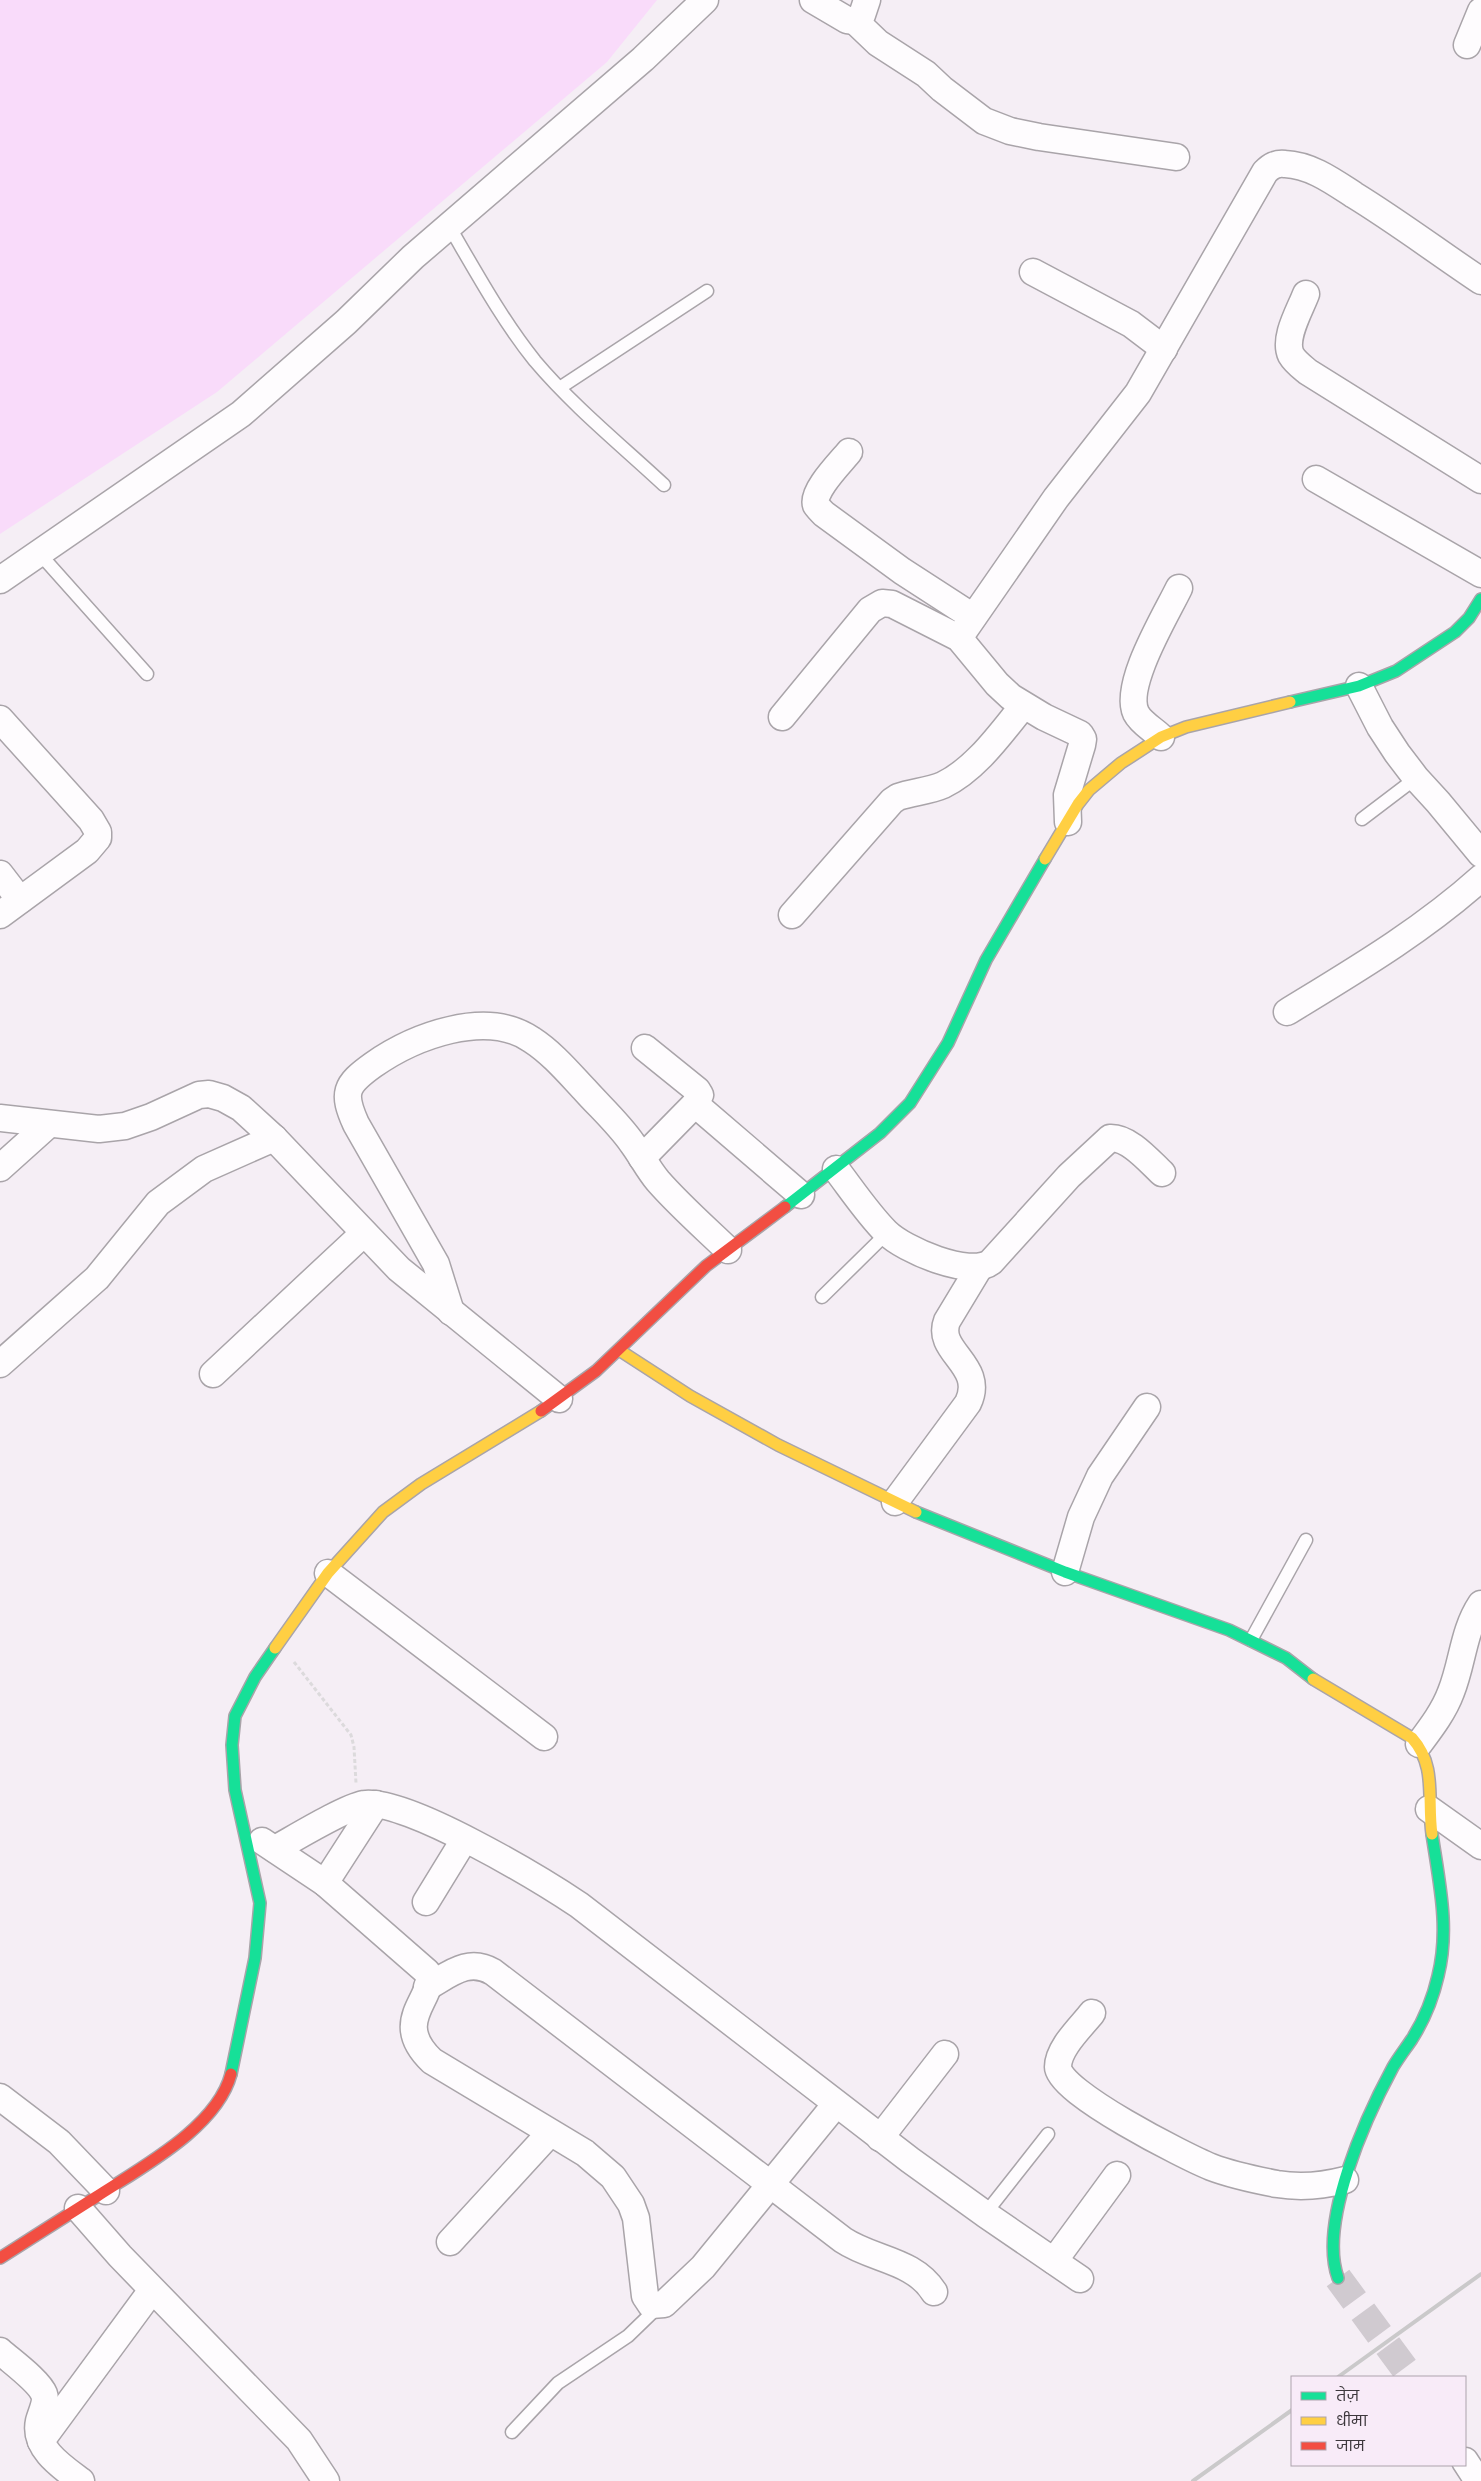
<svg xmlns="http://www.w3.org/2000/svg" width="1481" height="2481" viewBox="0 0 1481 2481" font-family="Poppins,'Noto Sans Devanagari',sans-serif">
<rect width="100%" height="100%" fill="#f5eef5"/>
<polygon fill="#f9dbfa" points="0,0 657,0 607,62 217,392 0,534"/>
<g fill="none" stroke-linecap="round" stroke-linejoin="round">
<polyline stroke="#d0cad0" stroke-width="28" stroke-dasharray="28 14" stroke-linecap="butt" points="1338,2278 1411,2377"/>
<g stroke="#a9a4a9" stroke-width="15">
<g id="lane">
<path d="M449 226C476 272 502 320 535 361 573 406 621 445 664 485"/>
<polyline points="561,387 707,291"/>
<polyline points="39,553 147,674"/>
<polyline points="1362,819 1416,778"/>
<polyline points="822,1297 887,1233"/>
<polyline points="1251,1640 1306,1540"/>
<polyline points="985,2214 1048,2134"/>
<polyline points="512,2432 558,2383 628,2336 659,2306"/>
</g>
</g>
<g stroke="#a9a4a9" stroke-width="29">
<g id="street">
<polyline points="813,0 847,20 855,21 862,15 867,0"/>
<polyline points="855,21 878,43 926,74 942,89 984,121 1010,131 1039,137 1176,157"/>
<polyline points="1467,45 1481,11"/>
<polyline points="1033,272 1131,324 1164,349"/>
<path d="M1306 294C1300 310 1283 338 1291 355 1295 362 1302 367 1308 372L1481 480"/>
<path d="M849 452C841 462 811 492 816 505 818 508 822 512 824 514L902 571 973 617"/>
<polyline points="1316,479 1481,574"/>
<polyline points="0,580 241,414 346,322 413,257 643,59 705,0"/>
<path d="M959 638 1056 498 1138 393 1265 172C1271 166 1276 163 1285 164 1311 165 1334 182 1354 195 1398 222 1439 253 1481 281"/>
<polyline points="1359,686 1380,727 1397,753 1416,778 1438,802 1481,854"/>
<polyline points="782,717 870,610 882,603 892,604 959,638 997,684 1011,697 1044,717 1080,734 1083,739 1082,745 1067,795 1068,822"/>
<polyline points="0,719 91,820 98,832 98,838 87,851 0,915"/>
<path d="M1161 737C1154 730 1141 723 1136 713 1123 685 1166 615 1179 588"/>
<polyline points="0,874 20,900"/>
<path d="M792 915 892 801 898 797C913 792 929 791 943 785 976 769 1001 733 1023 706"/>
<path d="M1287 1012C1354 971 1422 931 1481 878"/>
<polyline points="695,1104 801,1195"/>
<polyline points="0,1118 99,1129 125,1126 151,1117 199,1095 209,1094 223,1098 241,1108 274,1138 399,1269 559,1399"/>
<polyline points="642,1158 695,1104 700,1095 697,1090 645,1048"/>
<polyline points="0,1168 49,1124"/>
<path d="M836 1169C852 1190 868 1214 886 1232 904 1250 970 1278 991 1262L1069 1176 1110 1138C1129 1137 1149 1161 1162 1173"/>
<path d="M451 1312 436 1264 356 1124C342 1093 345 1085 373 1065 413 1037 486 1008 532 1040 552 1053 568 1072 584 1089 600 1107 618 1123 632 1143 641 1155 648 1169 658 1181 679 1205 704 1227 728 1250"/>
<polyline points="0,1364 97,1278 158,1203 204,1169 274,1138"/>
<polyline points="213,1374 364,1233"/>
<path d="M895 1502 968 1403C986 1365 935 1352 947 1321L979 1268"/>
<polyline points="1065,1572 1081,1517 1100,1476 1147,1407"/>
<polyline points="328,1573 544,1737"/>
<path d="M1419 1744C1431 1728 1444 1711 1451 1692 1463 1662 1463 1631 1481 1604"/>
<polyline points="1429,1809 1481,1846"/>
<path d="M262 1841 325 1883 427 1972C439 1997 388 2019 432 2061L585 2153 613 2177 631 2204 636 2218 645 2296 651 2305 664 2304 703 2267 836 2104"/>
<path d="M275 1849C295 1838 344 1808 364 1804 406 1798 540 1879 579 1905L910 2160 985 2214 1080 2279"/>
<polyline points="325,1883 376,1804"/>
<polyline points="426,1902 464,1840"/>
<path d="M427 1987C449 1975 468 1957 493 1972L843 2240C873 2260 914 2260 934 2292"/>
<path d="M1092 2013C1081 2027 1058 2048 1058 2067 1058 2092 1186 2157 1211 2167 1232 2175 1256 2180 1277 2184 1301 2188 1322 2186 1345 2180"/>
<polyline points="0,2097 59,2142 106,2191"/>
<polyline points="880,2138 945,2054"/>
<polyline points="78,2208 120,2256 299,2440 326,2481"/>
<polyline points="450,2242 550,2133"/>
<polyline points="1054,2261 1117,2175"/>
<path d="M0 2351C11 2361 39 2381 44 2394 47 2402 41 2413 39 2421 33 2448 62 2467 81 2481"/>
<polyline points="41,2441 152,2290"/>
<polyline points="1465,2461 1478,2481"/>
</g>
</g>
<g stroke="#a9a4a9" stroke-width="14">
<g id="fast">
<polyline points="1290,702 1359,686 1396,671 1455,632 1469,618 1481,599"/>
<polyline points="785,1207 880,1133 910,1103 948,1043 986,960 1045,859"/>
<polyline points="916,1512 1065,1572 1229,1630 1286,1658 1313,1679"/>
<polyline points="231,2074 255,1958 260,1903 235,1790 232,1745 235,1716 255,1677 275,1648"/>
<path d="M1338 2278C1318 2222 1366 2117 1393 2067 1399 2057 1406 2048 1412 2039 1424 2020 1433 1998 1438 1976 1450 1928 1439 1882 1432 1834"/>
</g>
</g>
<g stroke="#a9a4a9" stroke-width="14">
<g id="slow">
<polyline points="1045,859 1078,804 1089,790 1121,763 1161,737 1186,727 1290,702"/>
<polyline points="619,1350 690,1396 778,1445 916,1512"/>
<polyline points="275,1648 328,1573 383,1512 421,1484 541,1411"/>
<path d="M1313 1679 1412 1738C1437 1766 1427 1799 1432 1834"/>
</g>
</g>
<g stroke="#a9a4a9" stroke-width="14">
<g id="jam">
<polyline points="541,1411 596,1371 706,1266 785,1207"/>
<path d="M0 2258C32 2238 64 2217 96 2197 140 2168 217 2128 231 2074"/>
</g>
</g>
<polyline stroke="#dcdadc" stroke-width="3" stroke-dasharray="4 2.5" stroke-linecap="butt" points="294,1662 351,1735 354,1747 356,1783"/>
<use href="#lane" stroke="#fefcfe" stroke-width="12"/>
<use href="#street" stroke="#fefcfe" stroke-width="26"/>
<use href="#fast" stroke="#16e098" stroke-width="11"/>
<use href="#slow" stroke="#ffcf43" stroke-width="11"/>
<use href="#jam" stroke="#f24e42" stroke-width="11"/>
<g stroke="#cac9ca" stroke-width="4">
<polyline points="1338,2377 1481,2274"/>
<polyline points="1193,2481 1292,2410"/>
</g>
</g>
<rect x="1291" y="2376" width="175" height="90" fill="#f8ebf8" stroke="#ada3ad"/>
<rect x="1301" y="2392" width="25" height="8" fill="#16e098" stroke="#ada3ad"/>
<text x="1336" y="2401" font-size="15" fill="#3d383d">तेज़</text>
<rect x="1301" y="2417" width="25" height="8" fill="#ffcf43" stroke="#ada3ad"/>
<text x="1336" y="2426" font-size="15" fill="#3d383d">धीमा</text>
<rect x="1301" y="2442" width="25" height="8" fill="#f24e42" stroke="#ada3ad"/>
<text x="1336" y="2451" font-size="15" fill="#3d383d">जाम</text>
</svg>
